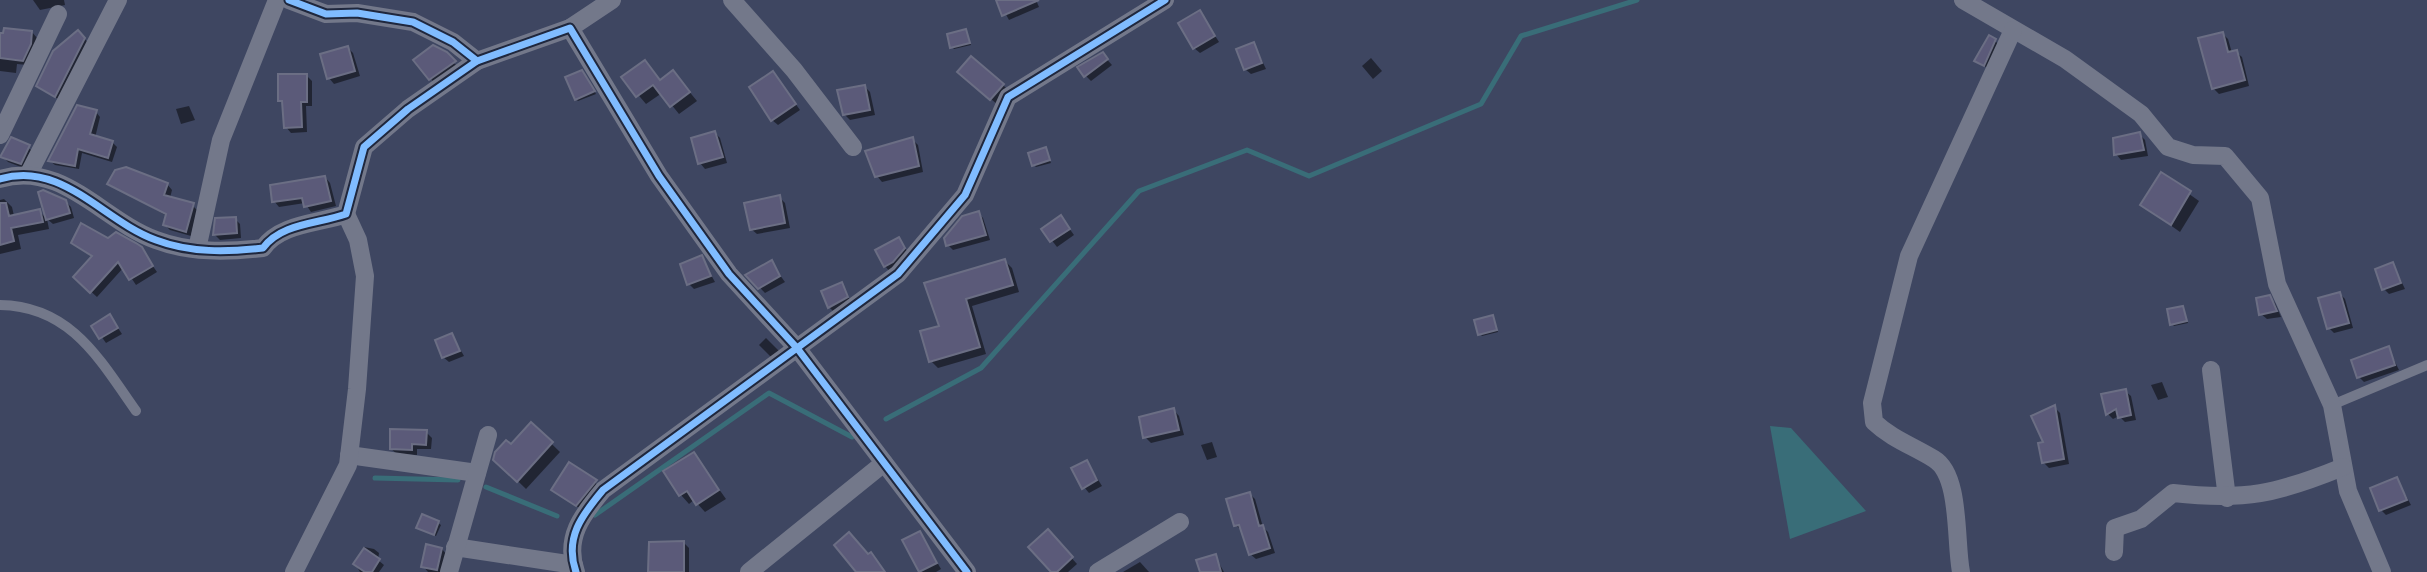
<svg xmlns="http://www.w3.org/2000/svg" width="2427" height="572" viewBox="0 0 2427 572" font-family="Poppins,sans-serif">
<rect width="100%" height="100%" fill="#3e4661"/>
<polygon fill="#396d78" points="1770,426 1791,428 1866,511 1790,539"/>
<g fill="#0007">
<polygon points="33,0 64,0 65,5 40,10"/>
<polygon points="998,0 1036,0 1039,7 1009,20"/>
<polygon points="1200,12 1219,42 1200,53 1194,48"/>
<polygon points="966,31 971,45 954,49 952,47"/>
<polygon points="32,32 37,38 28,65 17,64 16,73 0,71 0,35"/>
<polygon points="2223,34 2228,39 2232,53 2236,52 2242,57 2249,86 2219,94 2214,89 2200,39"/>
<polygon points="83,37 90,45 61,101 38,86"/>
<polygon points="1995,41 2001,46 1990,70 1976,60"/>
<polygon points="1254,44 1266,69 1251,74 1245,69"/>
<polygon points="433,47 460,68 436,85 416,60"/>
<polygon points="348,48 353,53 360,76 334,84 329,78"/>
<polygon points="1102,54 1112,65 1091,81 1085,75"/>
<polygon points="1371,58 1382,71 1373,79 1362,66"/>
<polygon points="645,62 661,81 673,72 697,101 679,114 662,93 646,104 624,78"/>
<polygon points="773,73 800,110 778,125 772,120"/>
<polygon points="584,74 596,94 578,101 576,99"/>
<polygon points="307,76 312,81 312,106 306,106 307,132 291,133 286,127 284,105 280,101"/>
<polygon points="965,78 1003,85 1008,90 997,104"/>
<polygon points="865,87 870,92 875,115 850,120 844,114"/>
<polygon points="189,106 195,120 181,124 176,109"/>
<polygon points="96,112 100,117 95,138 112,142 117,147 112,162 82,153 79,169 55,165 50,161"/>
<polygon points="715,133 720,138 727,163 705,169 700,163"/>
<polygon points="2139,134 2145,140 2148,156 2121,160 2116,154"/>
<polygon points="912,139 918,145 923,172 882,182 877,176"/>
<polygon points="12,140 35,152 26,169 8,162 3,157"/>
<polygon points="1045,149 1051,163 1036,167 1034,165"/>
<polygon points="2161,174 2199,201 2180,232 2142,205"/>
<polygon points="325,177 330,183 336,206 311,212 305,203 279,207 274,201"/>
<polygon points="110,184 167,184 172,190 170,198 191,204 197,210 191,236 170,230 165,225 167,216"/>
<polygon points="779,197 785,203 790,228 757,234 751,229"/>
<polygon points="4,199 12,207 14,216 39,211 47,219 49,229 18,235 21,249 0,254 0,200"/>
<polygon points="65,201 71,207 74,218 53,224 47,219"/>
<polygon points="978,213 983,218 990,240 953,250 948,245"/>
<polygon points="1061,217 1074,235 1057,247 1043,229"/>
<polygon points="235,219 240,224 241,238 220,240 214,234"/>
<polygon points="899,239 909,254 890,272 885,266"/>
<polygon points="108,240 141,249 157,272 136,285 124,267 97,297 75,277 93,257 73,243"/>
<polygon points="701,257 715,282 694,289 689,284"/>
<polygon points="1005,261 1012,268 1019,292 972,306 986,354 938,368 931,361 941,327 926,284"/>
<polygon points="771,263 785,282 765,293 748,275"/>
<polygon points="2393,264 2405,289 2389,294 2384,289"/>
<polygon points="841,284 852,303 835,313 829,307"/>
<polygon points="2340,294 2345,299 2353,328 2334,333 2329,328"/>
<polygon points="2269,297 2275,303 2281,317 2267,319 2261,314"/>
<polygon points="2183,308 2188,323 2174,326 2172,324"/>
<polygon points="110,316 122,334 106,343 94,326"/>
<polygon points="1492,317 1498,332 1482,336 1480,334"/>
<polygon points="452,335 464,356 449,362 443,357"/>
<polygon points="766,338 779,351 771,357 759,345"/>
<polygon points="2388,348 2399,370 2364,382 2359,377"/>
<polygon points="2162,382 2168,397 2158,400 2151,385"/>
<polygon points="2125,391 2131,396 2136,420 2125,422 2119,416 2113,419 2108,414"/>
<polygon points="2054,407 2060,413 2069,464 2049,468 2043,462 2045,443"/>
<polygon points="1174,410 1179,416 1184,435 1151,443 1145,437"/>
<polygon points="531,424 560,452 526,489 495,459"/>
<polygon points="426,432 432,438 431,449 417,449 417,455 397,454 391,449"/>
<polygon points="1212,442 1217,457 1207,460 1201,445"/>
<polygon points="694,454 726,499 705,512 694,500 689,504 681,495 666,472"/>
<polygon points="1087,462 1102,486 1089,493 1084,487"/>
<polygon points="570,465 601,487 582,510 554,490"/>
<polygon points="2397,479 2411,505 2386,515 2381,510"/>
<polygon points="1250,494 1255,499 1263,527 1268,532 1275,553 1256,559 1250,554 1242,530 1235,525"/>
<polygon points="438,523 441,525 436,536 421,530"/>
<polygon points="1048,532 1077,564 1068,572 1053,572"/>
<polygon points="920,533 941,569 936,572 921,572 905,541"/>
<polygon points="683,542 689,548 689,572 650,572"/>
<polygon points="364,547 374,549 379,553 378,560 384,565 379,572 360,572 355,563"/>
<polygon points="442,549 447,555 443,572 428,572 423,566"/>
<polygon points="1215,556 1224,572 1201,572"/>
<polygon points="1140,562 1149,572 1123,572"/>
</g>
<g fill="none" stroke-linecap="round" stroke-linejoin="round">
<g stroke="#396d78" stroke-width="5">
<polyline points="886,419 981,368 1139,191 1247,150 1309,176 1481,104 1521,36 1637,0"/>
<polyline points="375,478 458,480"/>
<polyline points="486,487 557,516"/>
<polyline points="595,515 769,393 852,437"/>
</g>
</g>
<g fill="#5b5a79" stroke="#6b6e84" stroke-width="2">
<polygon points="996,0 1039,0 1002,16"/>
<polygon points="1200,10 1215,36 1193,49 1178,23"/>
<polygon points="4,28 32,31 31,44 23,61 0,58 0,33 3,33"/>
<polygon points="966,29 970,43 950,48 947,34"/>
<polygon points="78,30 85,38 55,97 36,86 53,51"/>
<polygon points="2223,32 2228,52 2237,50 2245,80 2212,89 2198,38"/>
<polygon points="1989,35 1996,39 1984,66 1974,61"/>
<polygon points="1254,42 1262,63 1244,70 1236,49"/>
<polygon points="433,45 447,52 456,61 429,80 413,60"/>
<polygon points="348,46 355,71 327,79 320,54"/>
<polygon points="1103,52 1108,59 1084,77 1077,67"/>
<polygon points="971,56 1004,84 990,100 957,72"/>
<polygon points="645,60 660,80 673,70 690,92 670,107 653,85 636,97 621,77"/>
<polygon points="582,70 595,91 575,100 565,77"/>
<polygon points="773,71 796,104 771,121 749,87"/>
<polygon points="278,74 307,74 307,102 301,102 302,127 284,128 282,101 278,101"/>
<polygon points="865,85 870,110 843,115 837,90"/>
<polygon points="77,105 97,110 90,134 113,141 108,158 78,149 75,166 48,161"/>
<polygon points="715,131 723,157 698,164 691,138"/>
<polygon points="2140,132 2144,150 2114,155 2113,138"/>
<polygon points="11,137 30,145 21,164 0,157"/>
<polygon points="913,137 919,166 875,177 865,151"/>
<polygon points="1046,147 1050,160 1032,166 1028,153"/>
<polygon points="126,167 168,183 164,195 194,203 186,232 163,225 166,214 107,184 115,170"/>
<polygon points="2161,172 2191,191 2171,225 2140,205"/>
<polygon points="325,176 331,201 304,207 302,198 272,202 270,185"/>
<polygon points="43,190 66,200 70,213 46,220 38,192"/>
<polygon points="780,195 785,223 750,230 744,203"/>
<polygon points="0,203 6,203 9,216 40,209 43,222 11,228 14,241 0,245"/>
<polygon points="979,211 986,235 946,246 944,238 962,216"/>
<polygon points="1061,215 1070,229 1050,242 1041,229"/>
<polygon points="236,217 237,233 213,235 215,218"/>
<polygon points="81,223 108,238 116,232 136,243 142,247 153,266 129,280 118,262 90,293 73,277 92,256 71,243"/>
<polygon points="899,237 905,248 893,262 884,267 875,250"/>
<polygon points="702,255 711,276 687,285 680,264"/>
<polygon points="1005,259 1013,285 966,299 980,347 929,362 920,331 939,326 924,283"/>
<polygon points="772,260 780,276 758,289 745,275"/>
<polygon points="2393,262 2401,283 2382,290 2375,269"/>
<polygon points="842,282 848,297 828,308 821,291"/>
<polygon points="2340,292 2349,323 2327,329 2318,298"/>
<polygon points="2270,295 2277,311 2259,315 2256,298"/>
<polygon points="2183,306 2187,321 2170,325 2167,309"/>
<polygon points="110,314 118,328 99,339 91,326"/>
<polygon points="1493,315 1497,330 1478,335 1474,320"/>
<polygon points="452,333 460,351 442,358 435,340"/>
<polygon points="2389,346 2395,365 2357,378 2351,360"/>
<polygon points="2126,389 2131,415 2118,418 2116,409 2106,415 2101,394"/>
<polygon points="2055,405 2064,459 2042,463 2038,443 2043,442 2031,416"/>
<polygon points="1174,408 1179,430 1143,438 1139,417"/>
<polygon points="531,422 553,442 517,482 493,460 495,452 506,440 511,444"/>
<polygon points="390,429 427,430 426,445 412,444 412,450 390,449"/>
<polygon points="694,452 719,490 696,505 687,491 679,496 663,471"/>
<polygon points="1087,460 1097,480 1082,489 1071,468"/>
<polygon points="569,462 597,480 576,506 551,490"/>
<polygon points="2397,477 2407,500 2379,511 2370,488"/>
<polygon points="1250,492 1259,526 1263,525 1270,548 1249,555 1239,525 1234,526 1226,499"/>
<polygon points="422,514 439,521 434,535 416,528"/>
<polygon points="1048,529 1073,557 1057,572 1051,572 1028,547"/>
<polygon points="920,531 937,563 919,572 902,540"/>
<polygon points="849,532 868,554 871,552 885,572 856,572 834,545"/>
<polygon points="684,541 684,572 648,572 649,542"/>
<polygon points="426,544 442,548 437,570 421,567"/>
<polygon points="364,548 380,559 372,572 365,572 353,564"/>
<polygon points="1216,554 1221,572 1200,572 1196,560"/>
</g>
<g fill="none" stroke-linecap="round" stroke-linejoin="round">
<g stroke="#73788a" stroke-width="10">
<path d="M0 305C71 306 100 360 136 411"/>
<polyline points="2332,405 2427,365"/>
</g>
<g stroke="#73788a" stroke-width="18">
<polyline points="732,0 794,70 853,147"/>
<polyline points="1963,0 2065,59 2141,114 2168,147 2193,155 2225,156 2260,198 2277,284 2332,405 2348,491 2382,572"/>
<polyline points="570,28 612,0"/>
<path d="M477 61 570 28 659 176 729 274 797 348 603 490C582 515 564 538 576 572"/>
<polyline points="0,135 58,14"/>
<polyline points="28,175 118,0"/>
<path d="M0 179C62 160 103 221 156 240 190 253 227 252 263 248 281 223 318 224 346 214L364 147 408 109 477 61 453 42 413 22 357 13 326 14 289 0"/>
<polyline points="197,249 221,140 277,0"/>
<polyline points="2211,370 2227,498"/>
<polyline points="349,455 477,473"/>
<polyline points="455,547 574,565"/>
<path d="M2114 552 2115 528 2141 519 2173 493C2245 501 2277 494 2343 467"/>
<polyline points="294,572 348,465 357,389 365,276 358,240 346,214"/>
<polyline points="449,572 488,435"/>
<polyline points="749,572 884,463"/>
<polyline points="1098,572 1180,522"/>
<path d="M1961 572C1955 542 1961 475 1934 459 1913 446 1892 439 1874 422L1872 403 1909 256 2013 30"/>
</g>
<polyline stroke="#73788a" stroke-width="18" points="967,572 797,348 898,274 965,195 1008,97 1165,0"/>
<g stroke="#1f273d" stroke-width="11">
<g id="cycleway">
<path d="M477 61 570 28 659 176 729 274 797 348 603 490C582 515 564 538 576 572"/>
<path d="M0 179C62 160 103 221 156 240 190 253 227 252 263 248 281 223 318 224 346 214L364 147 408 109 477 61 453 42 413 22 357 13 326 14 289 0"/>
<polyline points="967,572 797,348 898,274 965,195 1008,97 1165,0"/>
</g>
</g>
<use href="#cycleway" stroke="#80bcff" stroke-width="7"/>
</g>
</svg>
